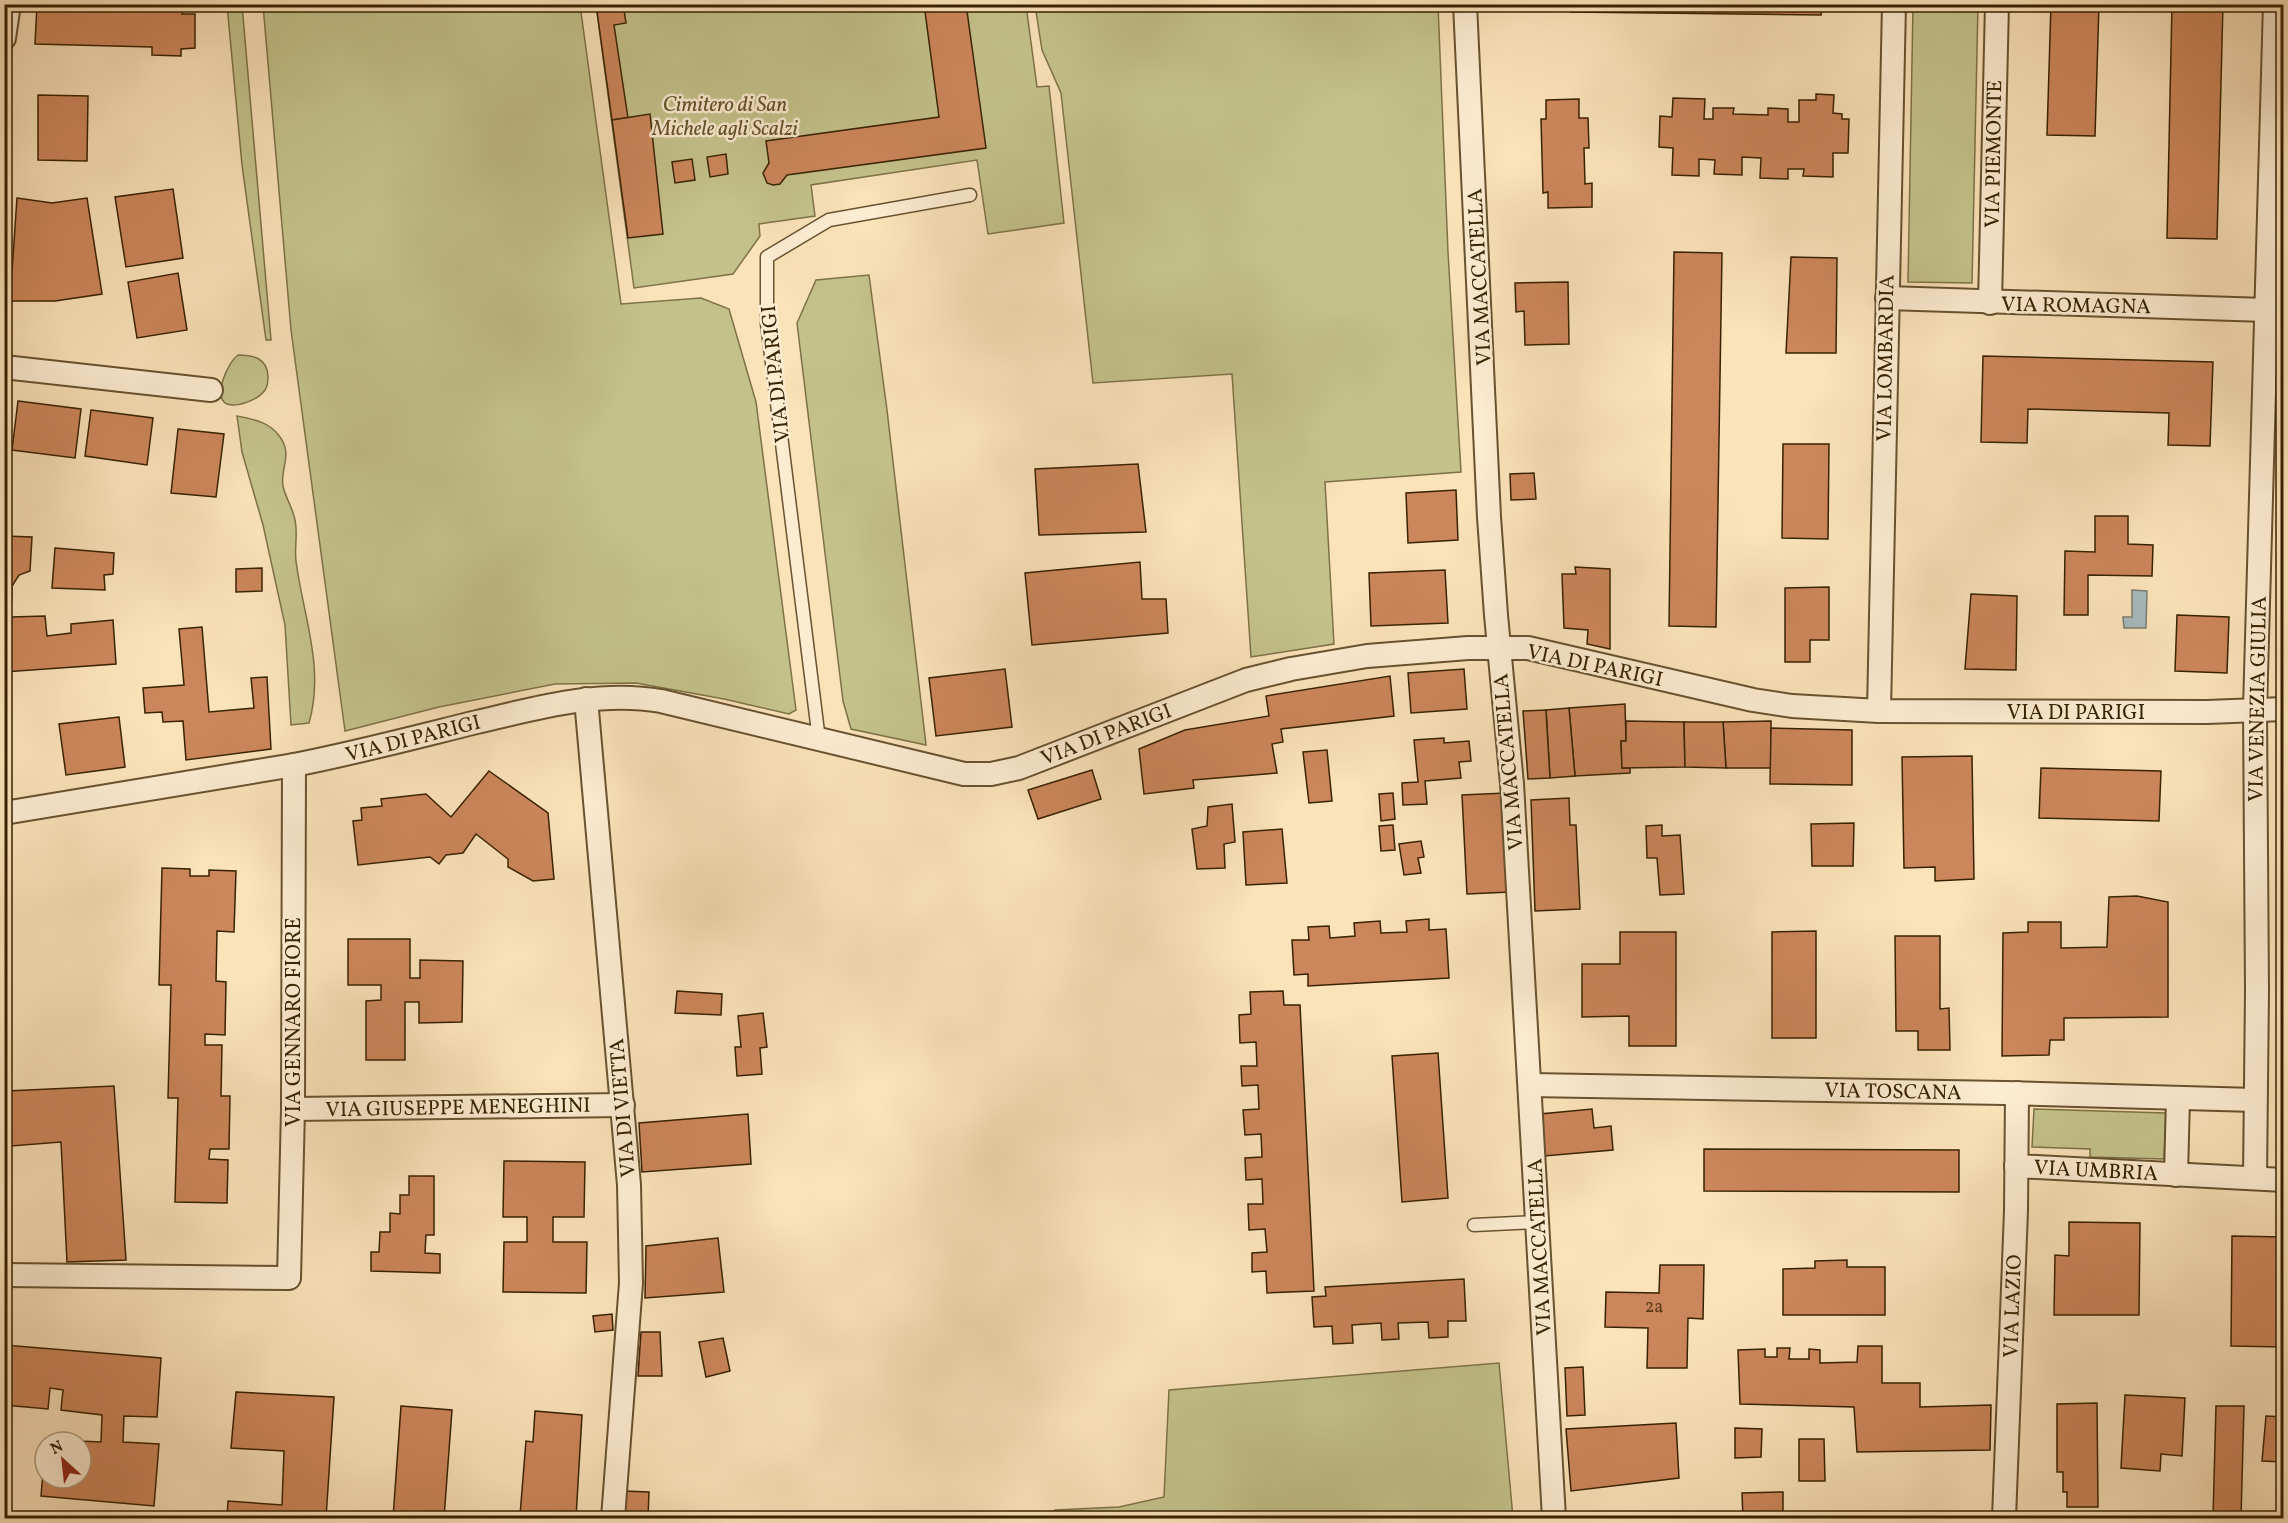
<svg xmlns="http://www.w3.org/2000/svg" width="2288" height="1523" viewBox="0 0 2288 1523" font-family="Vollkorn,serif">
<rect width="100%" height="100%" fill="#fae2b9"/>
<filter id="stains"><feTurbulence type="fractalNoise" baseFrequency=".00333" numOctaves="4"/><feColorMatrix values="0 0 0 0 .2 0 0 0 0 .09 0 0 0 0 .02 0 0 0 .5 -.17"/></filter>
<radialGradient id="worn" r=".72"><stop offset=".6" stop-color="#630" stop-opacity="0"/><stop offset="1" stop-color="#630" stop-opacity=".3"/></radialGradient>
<g fill="#c4c28b" stroke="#7e7246" stroke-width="1.5">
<polygon points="227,5 242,5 271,340 266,340 242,165"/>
<polygon points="263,5 580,5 621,304 701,298 729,309 756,402 796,710 789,714 724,699 636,683 555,684 439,707 345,731 291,330"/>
<polygon points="596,5 1026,5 1037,87 1049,86 1064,223 988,234 977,160 811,185 815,216 759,224 760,236 733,274 634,288"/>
<polygon points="1035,5 1438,5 1448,252 1461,472 1325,482 1334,644 1251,657 1232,374 1093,383 1061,93 1042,50"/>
<polygon points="1913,5 1978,5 1972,283 1908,282"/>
<polygon points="869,275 887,410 926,745 851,729 843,701 797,323 816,280"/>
<path d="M238 355C253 355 267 358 268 376 268 380 268 386 265 390 259 399 238 408 227 404 212 397 228 362 238 355Z"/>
<path d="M237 416C253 419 270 422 280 437 293 455 280 468 283 486 285 496 291 505 294 516 299 531 294 546 296 561 303 616 325 667 309 723L291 725 285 625 263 525 242 452Z"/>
<polygon points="2034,1109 2166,1113 2164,1159 2090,1157 2090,1149 2032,1147"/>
<polygon points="1499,1363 1513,1518 1045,1518 1055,1510 1119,1507 1164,1497 1169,1390"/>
</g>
<polygon fill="#a5babb" stroke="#797d71" stroke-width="1.5" points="2132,590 2147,591 2146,628 2124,628 2123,617 2132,617"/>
<g fill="#cc865b" stroke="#382201" stroke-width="1.5">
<polygon points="37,4 182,10 182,14 195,14 195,48 181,49 181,56 152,55 152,47 35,44"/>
<polygon points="596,4 623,4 626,23 614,25 628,118 612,120"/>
<polygon points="924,4 966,4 986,148 787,175 780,184 773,185 767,183 763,173 769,163 766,141 939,117"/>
<polygon points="1571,4 1822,4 1821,15 1571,12"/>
<polygon points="2051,4 2099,4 2095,136 2047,135"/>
<polygon points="2172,4 2223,4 2217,239 2167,238"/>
<polygon points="1816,94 1834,95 1833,113 1842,114 1842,119 1849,119 1848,153 1833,153 1833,177 1803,176 1804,169 1788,169 1788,179 1760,178 1761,158 1742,157 1742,175 1714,174 1715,160 1699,159 1699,176 1672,175 1673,148 1659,147 1660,116 1672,117 1673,98 1705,99 1704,119 1713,119 1713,108 1734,108 1733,114 1768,115 1768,108 1788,109 1788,122 1799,122 1799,100 1816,100"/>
<polygon points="38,95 88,96 87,161 38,160"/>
<polygon points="1579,99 1579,118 1588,118 1589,148 1584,148 1585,184 1592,183 1592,207 1548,208 1548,192 1543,193 1541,119 1546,119 1546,100"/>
<polygon points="650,114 663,234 628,238 612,120"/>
<polygon points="726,154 728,174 710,177 707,157"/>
<polygon points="692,159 695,180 675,183 672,162"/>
<polygon points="173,189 183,258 126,267 115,197"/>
<polygon points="17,198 52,203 87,198 102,294 55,301 10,301"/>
<polygon points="1674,252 1722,253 1716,627 1669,626"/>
<polygon points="1791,257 1837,258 1836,353 1786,353"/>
<polygon points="178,273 187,330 137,338 128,282"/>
<polygon points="1568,282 1569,344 1525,345 1524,311 1516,312 1515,283"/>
<polygon points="1983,356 2213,362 2210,446 2168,445 2169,413 2028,409 2027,443 1981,442"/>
<polygon points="18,401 81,409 75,458 12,450"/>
<polygon points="91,410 153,418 147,465 85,456"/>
<polygon points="178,429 224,434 216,497 171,493"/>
<polygon points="1783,444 1829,444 1828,539 1782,538"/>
<polygon points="1138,464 1146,532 1039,535 1035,469"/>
<polygon points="1534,473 1536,499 1511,500 1510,474"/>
<polygon points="1456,490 1458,540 1408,543 1406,493"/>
<polygon points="2095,516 2128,516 2128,544 2153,545 2152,576 2088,575 2088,615 2064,615 2065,551 2095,552"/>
<polygon points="4,536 32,537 30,571 19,575 12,586 11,617 45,616 47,636 71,633 71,624 113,620 116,664 4,672"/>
<polygon points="55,548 114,553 113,574 104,575 105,590 52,588"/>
<polygon points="1140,562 1142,599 1166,599 1168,633 1032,645 1025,573"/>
<polygon points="1575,567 1610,569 1610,649 1587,644 1588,630 1564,628 1562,574 1576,574"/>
<polygon points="262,568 262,591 236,592 236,569"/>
<polygon points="1445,570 1448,623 1371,626 1369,573"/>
<polygon points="1829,587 1829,640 1810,640 1810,662 1785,662 1785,588"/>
<polygon points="1971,594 2017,596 2016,670 1965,669"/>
<polygon points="2177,615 2229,617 2227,673 2175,671"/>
<polygon points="202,627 209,712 254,708 251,678 267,677 271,749 186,760 183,721 163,722 162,712 145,713 143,688 184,685 179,629"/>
<polygon points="1005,669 1012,727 936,736 929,678"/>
<polygon points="1464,669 1467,709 1411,713 1408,673"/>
<polygon points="1390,676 1394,716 1281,729 1283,742 1272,744 1277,773 1193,780 1194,788 1144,794 1139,749 1185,730 1269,716 1266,696"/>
<polygon points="1625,704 1626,741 1621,741 1622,768 1630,768 1630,773 1575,776 1569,708"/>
<polygon points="1569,708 1575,776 1550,778 1546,710"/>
<polygon points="1546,710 1550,778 1528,779 1523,711"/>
<polygon points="119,717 125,767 66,775 59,724"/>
<polygon points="1626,721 1684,722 1685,767 1622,768 1621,741 1626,741"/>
<polygon points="1771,721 1771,768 1726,768 1723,722"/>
<polygon points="1684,722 1723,722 1726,768 1685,767"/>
<polygon points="1771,728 1852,730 1852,785 1770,784"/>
<polygon points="4,735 11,735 9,768 4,768"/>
<polygon points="1444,738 1444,743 1469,741 1471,761 1459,762 1461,778 1425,781 1427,804 1403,805 1402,783 1418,782 1414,740"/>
<polygon points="1327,750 1332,801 1309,803 1303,752"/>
<polygon points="1972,756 1974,879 1935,881 1935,867 1904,868 1902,757"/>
<polygon points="2041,768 2161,771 2159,821 2039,818"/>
<polygon points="1092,770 1101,799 1038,819 1028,790"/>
<polygon points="489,771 548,813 554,879 533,881 508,867 508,859 476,834 463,853 446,855 439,864 430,857 358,865 353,821 362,820 361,808 382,806 381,799 426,794 451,817"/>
<polygon points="1393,793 1395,819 1381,821 1379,794"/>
<polygon points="1505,793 1510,892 1467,894 1462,795"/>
<polygon points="1569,798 1570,825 1576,825 1580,909 1535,911 1531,800"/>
<polygon points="1232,804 1235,842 1224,844 1225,868 1197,869 1192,829 1207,826 1208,807"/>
<polygon points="1854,823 1853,866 1812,866 1811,824"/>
<polygon points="1393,825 1395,850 1381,851 1379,826"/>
<polygon points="1662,825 1662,836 1680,835 1684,894 1660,895 1657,858 1647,858 1646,826"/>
<polygon points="1282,829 1287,883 1246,885 1243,832"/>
<polygon points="1421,841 1424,857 1418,858 1421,873 1404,875 1399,844"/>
<polygon points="162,868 190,869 190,876 209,876 209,870 236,871 234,932 217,931 216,981 226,982 225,1035 205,1034 205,1045 222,1045 221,1096 230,1096 229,1149 210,1149 209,1159 228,1160 227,1203 175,1202 178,1098 168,1098 171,985 159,985"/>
<polygon points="2137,896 2168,902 2168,1017 2064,1018 2064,1040 2050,1040 2049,1055 2002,1056 2003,933 2028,932 2028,922 2061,922 2061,948 2107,947 2109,897"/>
<polygon points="1429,919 1429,930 1446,929 1449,978 1308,986 1308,974 1294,975 1292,940 1309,940 1308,927 1329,926 1330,938 1355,936 1354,923 1380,921 1381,933 1407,932 1406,921"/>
<polygon points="1816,931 1816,1038 1772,1038 1772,932"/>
<polygon points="1620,932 1676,932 1676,1046 1629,1046 1629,1016 1582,1017 1582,964 1620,964"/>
<polygon points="1895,936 1940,936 1940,1009 1949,1008 1950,1050 1918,1050 1918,1031 1896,1031"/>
<polygon points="348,939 410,939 410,978 420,978 420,960 463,961 462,1022 419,1023 419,1002 405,1002 405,1060 366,1060 366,1001 381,1000 381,985 348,985"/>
<polygon points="677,991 722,994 721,1015 675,1013"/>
<polygon points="1283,991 1284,1005 1300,1005 1314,1291 1267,1293 1266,1271 1252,1272 1252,1253 1267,1252 1265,1229 1249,1230 1248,1204 1263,1204 1262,1179 1246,1180 1245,1158 1262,1157 1261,1134 1245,1135 1243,1110 1259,1109 1258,1085 1242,1086 1241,1066 1257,1066 1256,1042 1240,1043 1239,1015 1251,1014 1250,992"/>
<polygon points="763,1013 767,1047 760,1048 762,1074 737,1076 735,1047 741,1047 738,1016"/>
<polygon points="1438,1053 1448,1198 1402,1202 1392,1056"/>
<polygon points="114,1086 126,1260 67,1262 61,1142 11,1146 7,1091"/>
<polygon points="1592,1109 1594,1128 1611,1126 1613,1150 1544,1156 1540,1114"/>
<polygon points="748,1114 751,1164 642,1172 639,1123"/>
<polygon points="1704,1149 1959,1150 1959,1192 1704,1191"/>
<polygon points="504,1161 585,1162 584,1217 553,1217 553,1242 587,1242 586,1293 503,1292 504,1242 527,1242 527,1217 503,1217"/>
<polygon points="409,1176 434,1176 434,1235 426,1235 425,1253 440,1254 440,1273 371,1271 371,1252 379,1252 380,1232 390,1232 390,1213 400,1214 400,1195 409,1195"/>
<polygon points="2069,1222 2140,1223 2139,1315 2054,1315 2055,1255 2069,1256"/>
<polygon points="2232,1236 2284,1237 2284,1347 2231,1346"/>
<polygon points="718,1238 724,1292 645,1298 646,1246"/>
<polygon points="1847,1260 1847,1267 1885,1267 1885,1315 1783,1315 1783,1269 1815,1268 1815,1261"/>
<polygon points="1660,1265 1704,1265 1703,1319 1688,1318 1687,1368 1647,1368 1648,1328 1605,1327 1606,1292 1659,1293"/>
<polygon points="1464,1279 1466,1321 1448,1321 1448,1337 1429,1338 1428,1322 1398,1323 1399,1339 1382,1340 1381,1323 1352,1325 1353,1343 1333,1344 1332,1326 1314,1327 1312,1297 1326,1296 1325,1287"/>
<polygon points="612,1314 613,1330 595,1332 593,1316"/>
<polygon points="641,1332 660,1332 662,1376 638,1376"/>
<polygon points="723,1338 730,1371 706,1377 699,1342"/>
<polygon points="4,1345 161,1358 157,1417 124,1416 123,1442 159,1444 154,1506 41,1496 44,1459 45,1478 81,1478 81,1442 58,1442 58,1440 101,1442 102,1415 61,1410 63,1390 50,1388 48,1409 4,1405"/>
<polygon points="1858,1346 1882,1346 1882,1383 1920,1383 1920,1407 1991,1405 1990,1450 1857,1452 1854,1407 1740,1404 1738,1350 1765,1349 1765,1357 1777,1357 1777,1348 1790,1348 1789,1359 1809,1359 1809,1349 1820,1350 1820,1363 1857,1362"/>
<polygon points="1583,1367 1585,1415 1567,1416 1565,1368"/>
<polygon points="236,1392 334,1397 326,1518 227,1518 228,1501 282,1505 284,1451 231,1448"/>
<polygon points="2125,1395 2185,1398 2182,1456 2161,1454 2160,1471 2121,1468"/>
<polygon points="2097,1403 2098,1507 2067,1507 2067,1492 2063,1492 2063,1472 2057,1472 2057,1404"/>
<polygon points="401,1406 452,1410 444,1518 393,1518"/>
<polygon points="2216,1406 2244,1406 2241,1518 2213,1518"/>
<polygon points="535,1411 582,1415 576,1518 527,1518 527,1516 520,1515 526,1441 533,1442"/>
<polygon points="2266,1416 2284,1417 2284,1462 2262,1461"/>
<polygon points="1676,1423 1679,1478 1571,1491 1566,1429"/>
<polygon points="1735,1428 1762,1429 1761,1457 1735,1458"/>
<polygon points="1799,1439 1824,1439 1825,1481 1799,1481"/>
<polygon points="624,1491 649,1492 648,1518 623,1518"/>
<polygon points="1783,1492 1783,1518 1743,1518 1742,1493"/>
</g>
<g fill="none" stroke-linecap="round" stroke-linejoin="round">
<g stroke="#68522f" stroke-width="15">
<g id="service">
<polyline points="819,740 767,323 767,257 829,220 970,195"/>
<polyline points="1474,1225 1538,1222"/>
</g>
</g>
<g stroke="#68522f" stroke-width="26">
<g id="minor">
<polyline points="1465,4 1489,517 1496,615 1512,784 1554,1518"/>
<polyline points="4,38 9,4"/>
<polyline points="1887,298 2266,310"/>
<polyline points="1990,303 1997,4"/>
<polyline points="4,367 211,390"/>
<polyline points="586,699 629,1185 631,1283 613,1518"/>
<polyline points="1879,711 1894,4"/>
<path d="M4 813 294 765C356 753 416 737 477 722 537 708 599 690 661 701L964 774H991L1019 768 1246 680 1291 669 1367 656 1468 648H1528L1753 700 1792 706 1879 711 2207 712 2284 709"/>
<polyline points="1530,1085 2005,1093 2255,1100"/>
<polyline points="293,1109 623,1105"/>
<polyline points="2016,1166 2284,1180"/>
<polyline points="2176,1175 2178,1098"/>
<polyline points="2255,1178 2257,991 2255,709 2275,4"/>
<polyline points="4,1275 289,1278 293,1109 294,765"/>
<polyline points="2004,1518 2016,1211 2017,1093"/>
</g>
</g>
<use href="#service" stroke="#fcecd2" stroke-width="12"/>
<use href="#minor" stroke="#fcecd2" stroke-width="22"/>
</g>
<g text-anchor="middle" stroke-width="5" stroke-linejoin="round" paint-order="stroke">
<g font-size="18" fill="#5d3b18">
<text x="1654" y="1312">2a</text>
</g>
<g font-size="21" font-style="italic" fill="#62522a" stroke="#fcecd2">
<text x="725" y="111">Cimitero di San<tspan x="725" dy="24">Michele agli Scalzi</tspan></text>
</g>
<g font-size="21" fill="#382201" stroke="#fcecd2">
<text transform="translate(1993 154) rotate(-89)" y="7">VIA PIEMONTE</text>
<text transform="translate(1479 277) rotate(-93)" y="7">VIA MACCATELLA</text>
<text transform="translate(2076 305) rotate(1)" y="7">VIA ROMAGNA</text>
<text transform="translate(1885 358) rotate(-89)" y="7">VIA LOMBARDIA</text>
<text transform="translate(775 374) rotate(-96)" y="7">VIA DI PARIGI</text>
<text transform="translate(1595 665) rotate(12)" y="7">VIA DI PARIGI</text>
<text transform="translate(2257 699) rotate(-89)" y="7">VIA VENEZIA GIULIA</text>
<text x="2076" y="719">VIA DI PARIGI</text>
<text transform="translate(1106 734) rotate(-21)" y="7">VIA DI PARIGI</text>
<text transform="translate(413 738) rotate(-14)" y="7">VIA DI PARIGI</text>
<text transform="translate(1508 762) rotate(-95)" y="7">VIA MACCATELLA</text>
<text transform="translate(293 1022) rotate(-90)" y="7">VIA GENNARO FIORE</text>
<text transform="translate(1893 1091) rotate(1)" y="7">VIA TOSCANA</text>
<text transform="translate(458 1107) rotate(-1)" y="7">VIA GIUSEPPE MENEGHINI</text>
<text transform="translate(622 1108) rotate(-95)" y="7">VIA DI VIETTA</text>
<text transform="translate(2096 1170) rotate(3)" y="7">VIA UMBRIA</text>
<text transform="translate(1539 1247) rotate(-93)" y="7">VIA MACCATELLA</text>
<text transform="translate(2012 1306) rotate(-88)" y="7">VIA LAZIO</text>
</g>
</g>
<rect width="2288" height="1523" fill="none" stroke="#fae2b9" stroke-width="24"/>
<rect x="6" y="6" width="2276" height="1511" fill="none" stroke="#382201" stroke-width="3"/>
<rect x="12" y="12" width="2264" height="1499" fill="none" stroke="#382201" stroke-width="1.5"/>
<g transform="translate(63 1460) rotate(333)"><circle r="28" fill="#fcecd2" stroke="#ae9b7e" stroke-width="1.5"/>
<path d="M0-4.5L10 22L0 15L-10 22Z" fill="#8f2418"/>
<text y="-9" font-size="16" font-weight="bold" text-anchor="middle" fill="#382201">N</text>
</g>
<rect width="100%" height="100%" filter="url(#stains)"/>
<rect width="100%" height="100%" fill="url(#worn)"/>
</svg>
